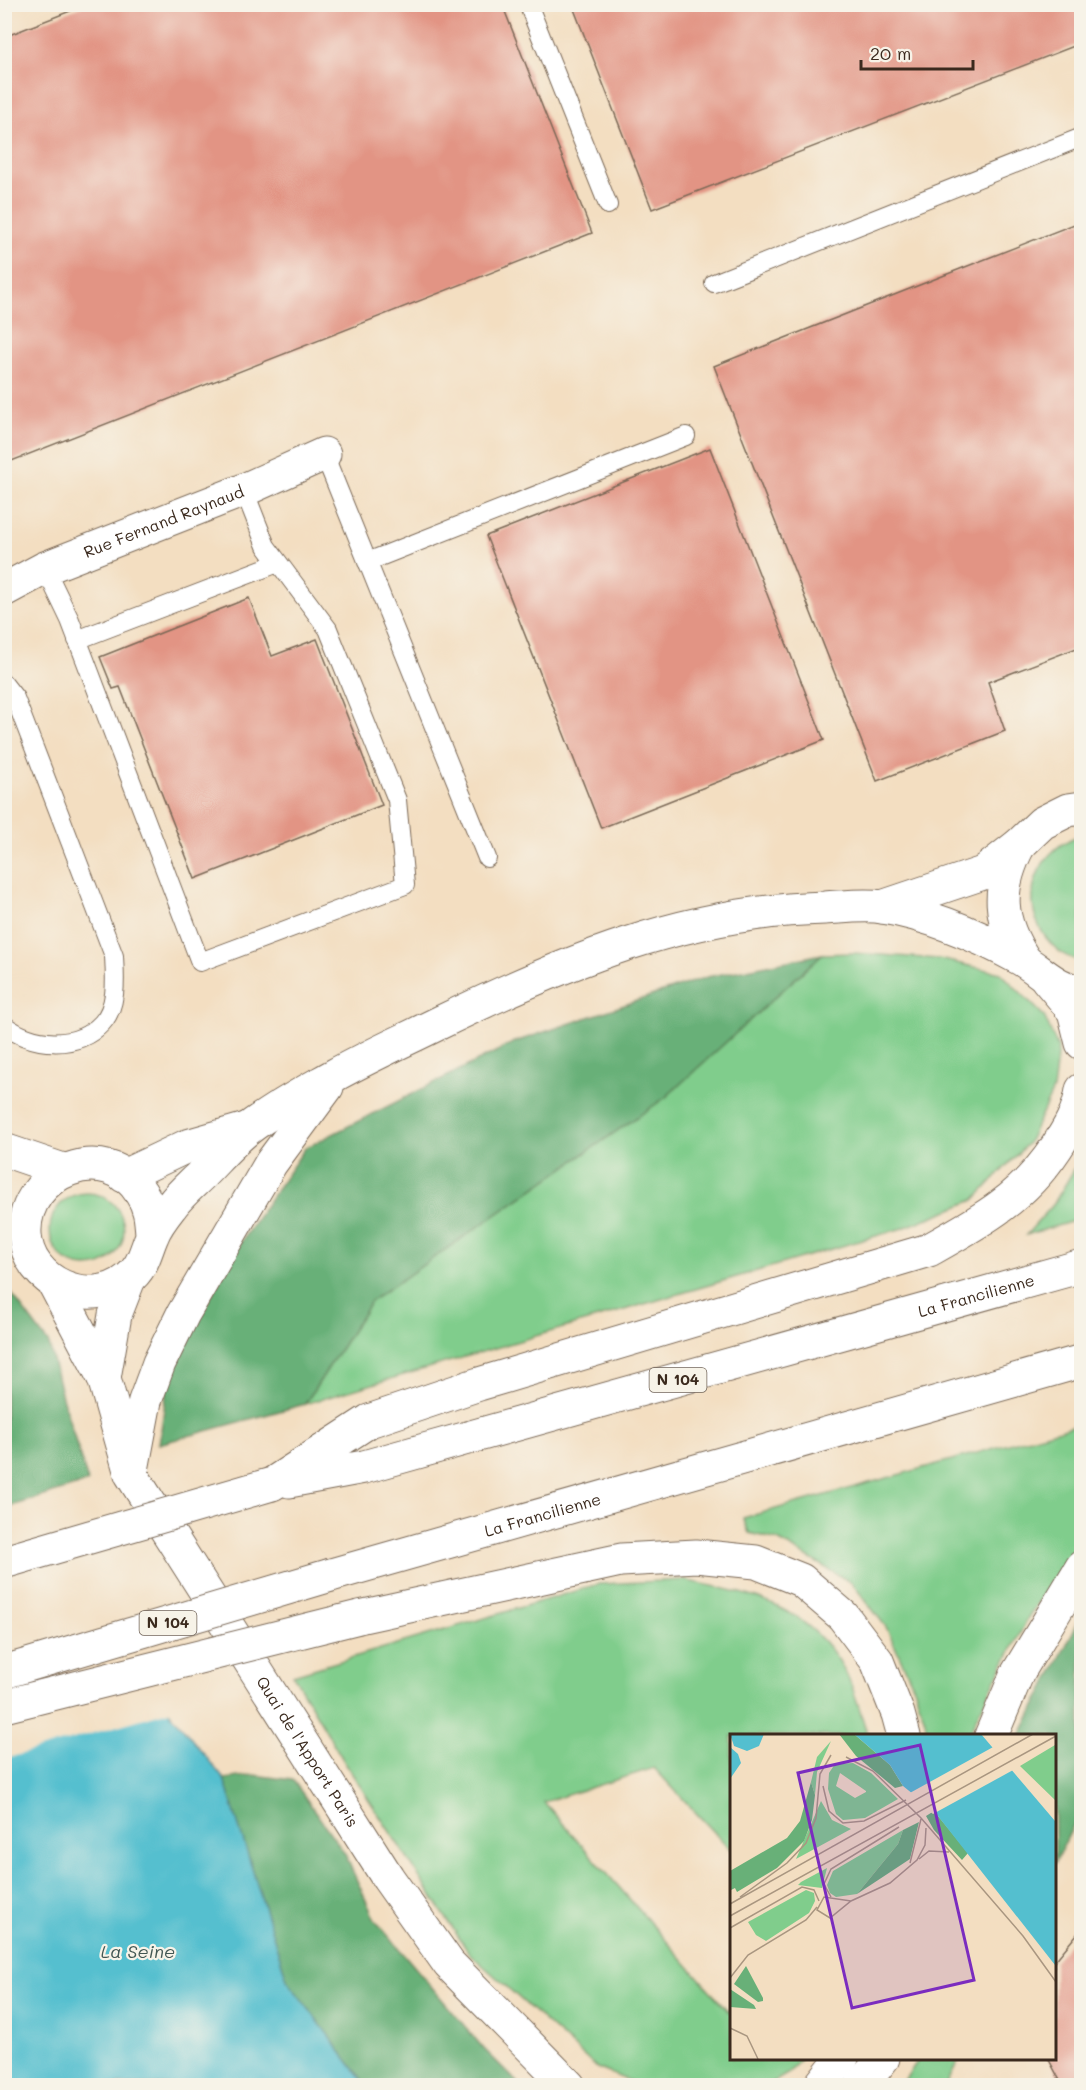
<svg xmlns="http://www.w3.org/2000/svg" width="1086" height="2090" viewBox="0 0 1086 2090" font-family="Mali,sans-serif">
<rect width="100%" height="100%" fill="#f7f3e8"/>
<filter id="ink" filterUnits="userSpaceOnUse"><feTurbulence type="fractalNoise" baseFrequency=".0167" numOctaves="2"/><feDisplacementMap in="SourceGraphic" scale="12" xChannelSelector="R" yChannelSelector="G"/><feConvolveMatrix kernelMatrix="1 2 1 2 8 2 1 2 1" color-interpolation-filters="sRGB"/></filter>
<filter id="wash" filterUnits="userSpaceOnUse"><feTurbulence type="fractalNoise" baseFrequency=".008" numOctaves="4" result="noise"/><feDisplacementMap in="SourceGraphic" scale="24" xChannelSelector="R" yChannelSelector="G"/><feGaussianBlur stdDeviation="1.35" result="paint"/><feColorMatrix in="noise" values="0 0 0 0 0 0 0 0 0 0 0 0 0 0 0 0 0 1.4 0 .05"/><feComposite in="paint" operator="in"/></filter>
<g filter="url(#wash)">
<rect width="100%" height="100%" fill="#f3dec1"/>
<g fill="#80cd8c" stroke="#5e7c55" stroke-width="1.5">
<path d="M1081 835H1082L1081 962C1075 959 1066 957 1060 952 1015 917 1028 852 1081 835Z"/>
<polygon points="853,953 939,959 1001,973 1044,1016 1058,1048 1053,1090 1028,1143 974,1200 903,1228 305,1404 371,1301 666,1097 822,954"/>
<polygon points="1081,1158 1081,1219 1026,1235 1053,1205"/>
<circle cx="87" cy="1230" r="37"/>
<polygon points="1081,1424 1081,1539 1029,1616 975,1720 969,1736 930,1736 915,1690 886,1627 852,1583 778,1540 749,1533 743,1518"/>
<path d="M683 1580C750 1593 810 1606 845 1671 855 1690 861 1715 868 1736H732V1851L654 1768 544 1802 729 2012 732 2007V2058L800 2059 789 2073 767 2086 639 2085 597 2068 469 1953 345 1763 293 1675 599 1584Z"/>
<polygon points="919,2059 919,2058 959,2059 946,2085 901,2085"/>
</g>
<g fill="#68b078" stroke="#526d4b" stroke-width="1.5">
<polygon points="822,954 666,1097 371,1301 305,1404 159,1444 168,1381 232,1255 305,1148 515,1042 707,977"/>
<polygon points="5,1285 49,1344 62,1397 88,1482 5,1508"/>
<polygon points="1081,1616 1081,1810 1055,1863 1054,1736 1020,1736"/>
<polygon points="253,1775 293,1780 345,1854 375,1920 484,2049 520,2085 366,2085 287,1980 224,1779"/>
</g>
<polygon fill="#54bfcf" stroke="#487476" stroke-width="1.5" points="4,1507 224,1779 287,1980 366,2085 5,2085"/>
<polygon fill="#f3dec1" points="4,1504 7,1505 172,1710 5,1759"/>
<g id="blocks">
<g fill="#e29484">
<polygon points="88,4 502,4 592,233 4,464 4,37"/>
<polygon points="572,4 1082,4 1082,43 652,209"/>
<polygon points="1082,221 1082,646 988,682 1005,731 877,781 714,366"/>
<polygon points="710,448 824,740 601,828 486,536"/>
<polygon points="249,598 272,656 317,639 382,805 195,879 120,687 113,689 100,657"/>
<polygon points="1082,1928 1082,2086 1063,2086 1048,2058 1054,2058 1054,1962"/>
</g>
</g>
</g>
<g filter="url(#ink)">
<use href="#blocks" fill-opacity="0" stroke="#7b6957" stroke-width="1.5"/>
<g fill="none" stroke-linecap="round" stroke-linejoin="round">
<g stroke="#7b6957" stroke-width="20">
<g id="lane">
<polyline points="528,4 608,205"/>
<polyline points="714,283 1082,137"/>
<polyline points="324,454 487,858"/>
<polyline points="367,562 686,436"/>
<polyline points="45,568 70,620 200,962 405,885 397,800 328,629 266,546 244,490"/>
<polyline points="77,640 278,563"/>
<path d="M4 684 15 698 114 956C115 977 118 1006 102 1023 76 1051 32 1046 4 1025"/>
</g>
</g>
<g stroke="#7b6957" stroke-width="35">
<g id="street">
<path id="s1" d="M4 590 45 568 244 490 324 454"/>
</g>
</g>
<g stroke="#7b6957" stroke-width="35">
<g id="secondary">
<path d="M1019 845C996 889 998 920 1025 961"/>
<polyline points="882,907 983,873 1020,844 1042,823 1068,810 1082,808"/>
<polyline points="4,1150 63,1170"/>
<polyline points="124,1176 187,1146 246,1129"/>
<path d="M152 1234C151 1219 150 1206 141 1193 108 1138 22 1171 25 1234 27 1283 90 1310 128 1279 143 1268 145 1252 152 1236 156 1225 165 1214 172 1205 180 1194 192 1184 202 1174 217 1159 232 1141 249 1128 275 1108 307 1091 335 1075 369 1056 405 1040 439 1023 562 963 687 911 825 908 844 907 865 904 883 907 931 915 977 935 1019 958 1040 969 1055 989 1082 992"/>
<path id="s2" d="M54 1283 104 1378 131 1474 388 1878 449 1964 569 2086"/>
<polyline points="104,1378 115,1315 129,1279"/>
<polyline points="132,1470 145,1401 159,1363 183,1314 271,1163 327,1087"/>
</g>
</g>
<g stroke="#7b6957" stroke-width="35">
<g id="highway">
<polyline points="1047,979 1074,1011 1082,1043"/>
<path id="s3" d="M289 1481 364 1467 1082 1266"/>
<path d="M272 1484 369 1421 479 1384 929 1250C981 1221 1022 1199 1056 1148 1068 1130 1079 1112 1082 1090"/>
<path id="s4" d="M331 1575 1082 1361"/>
<polyline points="359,1617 621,1560 696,1556 756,1562 801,1580 843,1616 877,1661 898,1714 904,1736"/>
<polyline points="991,1736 1017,1674 1082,1567"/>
<polyline points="820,2086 842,2058"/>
<polyline points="861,2086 883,2058"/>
</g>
</g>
<use href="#lane" stroke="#fff" stroke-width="18"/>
<use href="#street" stroke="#fff" stroke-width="33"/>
<use href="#secondary" stroke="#fff" stroke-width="33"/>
<use href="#highway" stroke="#fff" stroke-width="33"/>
<g stroke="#7b6957" stroke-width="35" stroke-linecap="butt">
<g id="highway-bridge">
<polyline points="4,1562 272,1484"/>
<polyline points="4,1672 331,1575"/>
<polyline points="4,1706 359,1617"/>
</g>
</g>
<use href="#highway-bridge" stroke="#fff" stroke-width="33"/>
</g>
</g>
<g text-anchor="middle" stroke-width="4.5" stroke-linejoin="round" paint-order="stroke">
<g fill="#f7f3e8" stroke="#73665b" stroke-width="1.5">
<rect x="649.5" y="1368" width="57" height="24" rx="4.5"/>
<rect x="139.5" y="1611" width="57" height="24" rx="4.5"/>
</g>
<g font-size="15" font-weight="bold" fill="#3b2a1e">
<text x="678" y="1385">N 104</text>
<text x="168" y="1628">N 104</text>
</g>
<g font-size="16" fill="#3b2a1e" stroke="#f7f3e8">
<text dy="6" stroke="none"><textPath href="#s1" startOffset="174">Rue Fernand Raynaud</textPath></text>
<text dy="6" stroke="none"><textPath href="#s3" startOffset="712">La Francilienne</textPath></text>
<text dy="6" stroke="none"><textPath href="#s4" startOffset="220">La Francilienne</textPath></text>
<text dy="6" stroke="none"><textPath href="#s2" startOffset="536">Quai de l'Apport Paris</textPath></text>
</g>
<g font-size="18" font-style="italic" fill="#425753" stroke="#f7f3e8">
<text x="138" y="1958">La Seine</text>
</g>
</g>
<g transform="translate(730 1734)">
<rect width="326" height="326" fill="#f3dec1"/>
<path d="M101 7 87 38 85 61 81 48 87 23ZM325 11V66L290 32ZM123 29 141 39 168 65 135 84 113 86 106 80 98 55 99 39 105 30ZM110 39 136 57V58L125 64 106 52ZM91 67 102 86 121 95 66 125ZM173 96 168 110 127 160 106 163 100 159 97 151 103 137ZM97 134 92 154 68 151 71 148ZM76 156 84 159 85 167 79 179 36 207 26 201 18 188Z" fill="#80cd8c" fill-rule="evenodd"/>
<path d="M109 0H124L160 31 173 52 165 54 126 22ZM81 48 85 61 82 86 74 107 47 134 7 158 5 154 1 156 0 137 57 104 70 87ZM204 77 238 119 232 126 204 96 196 82ZM189 88 180 125 127 160 168 110 173 96ZM16 232 33 264V267L28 268 4 250ZM0 255 24 271 26 275 0 273Z" fill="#68b078"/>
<path d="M0 0H34L29 12 17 17 4 12ZM124 0H251L325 87V231L204 77 173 52 160 31ZM0 13 8 20 11 29 0 45Z" fill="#54bfcf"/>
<path d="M265 12 285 35 203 80 178 60Z" fill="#f3dec1"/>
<path fill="none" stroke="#a99680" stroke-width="1.5" d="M116 23 143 37 191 84 293 202 326 248M93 52 99 77 113 89 134 87 176 66M189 125 199 117 219 118M180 129 191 85M10 163 57 129 76 109 86 84 90 40 101 21M101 163 94 150 101 135 169 93M121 167 94 163 87 176 100 184 121 167 160 149 187 126 195 111 196 94M0 170 303 0M0 182 326 2M0 194 72 153 84 156 89 167M0 244 18 221 76 186 87 173M0 294 17 302 28 325"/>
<path fill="#7b2cbf" fill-opacity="0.15" stroke="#7b2cbf" stroke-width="3" d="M190 11 244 246 122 274 68 39Z"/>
<rect width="326" height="326" fill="none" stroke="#3b2a1e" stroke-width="3"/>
</g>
<rect width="1086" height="2090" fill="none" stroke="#f7f3e8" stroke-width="24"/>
<path d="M861 60v9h112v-9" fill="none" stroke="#3b2a1e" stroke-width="3"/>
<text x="870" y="60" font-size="18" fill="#3b2a1e" stroke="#f7f3e8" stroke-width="4.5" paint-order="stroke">20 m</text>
</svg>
